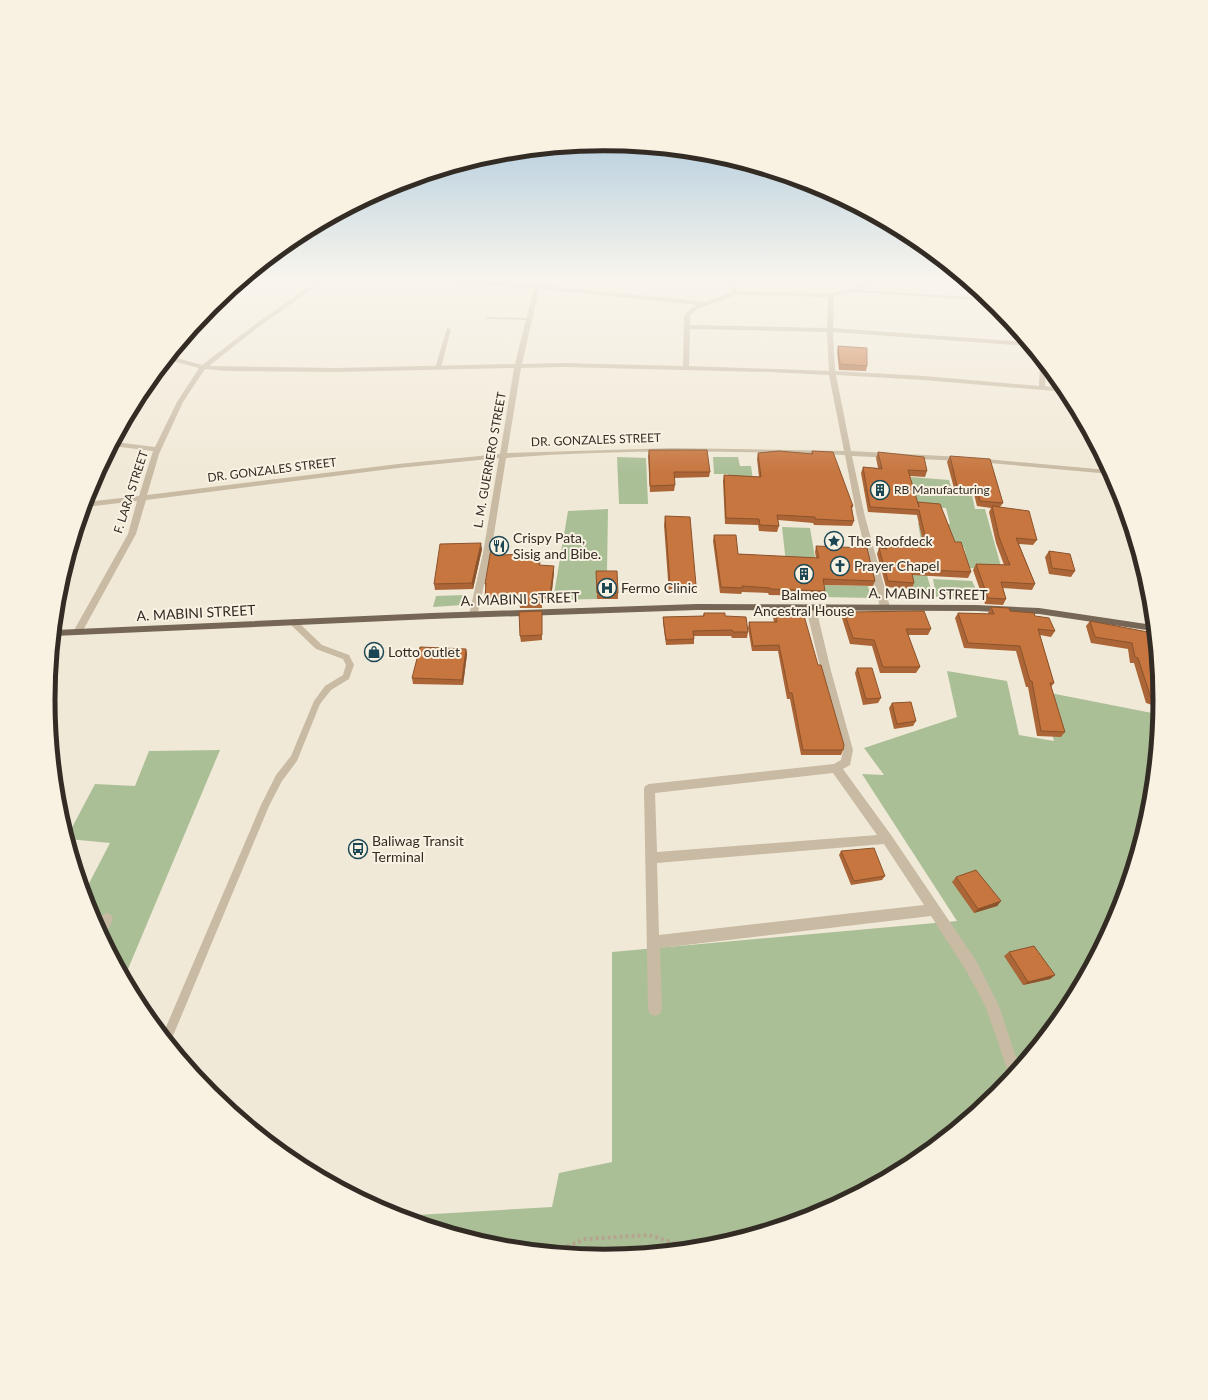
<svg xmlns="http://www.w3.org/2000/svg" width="1208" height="1400" viewBox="0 0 1208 1400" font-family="Lato,sans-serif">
<rect width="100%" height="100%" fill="#f1e9d7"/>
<g fill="#abbf97">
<polygon points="617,457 646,458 648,504 619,504"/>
<polygon points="713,457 738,457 740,466 751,466 753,480 730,479 728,474 714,474"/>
<polygon points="911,477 949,480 953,493 972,495 975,509 985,509 1002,570 969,568 964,547 922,546 918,523 950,524 946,508 917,506"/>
<polygon points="608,509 607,573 596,574 597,599 553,600 568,511"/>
<polygon points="782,527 810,528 816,563 786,563"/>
<polygon points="907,565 924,566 933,595 915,594"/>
<polygon points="933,579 972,581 980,598 936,597"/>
<polygon points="821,585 868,586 871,598 824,597"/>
<polygon points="464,595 463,605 433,607 436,596"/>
<polygon points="947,671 1007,681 1019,735 1054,741 1040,691 1152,713 1145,673 1160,700 1149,809 1118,913 1066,1009 997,1093 913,1162 817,1214 712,1245 604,1256 495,1245 400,1216 552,1207 559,1173 612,1162 612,952 957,921 862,774 884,775 864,748 957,717"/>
<polygon points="220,750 128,969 120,969 90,913 84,893 110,843 68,839 67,837 95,784 135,786 149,751"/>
</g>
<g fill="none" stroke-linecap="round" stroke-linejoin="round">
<polyline stroke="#b4a48d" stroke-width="4" stroke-dasharray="3 3" stroke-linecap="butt" points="556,1251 585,1239 649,1235 689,1248"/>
<g fill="#c8baa3" fill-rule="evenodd">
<polygon points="504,277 508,277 503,286 499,286 499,285"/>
<polygon points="487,317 529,318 531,319 529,320 489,319 487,319"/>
<polygon points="447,328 451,329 441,368 438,370 435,368"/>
<polygon points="293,619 296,620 322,645 349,655 354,665 349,679 331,690 320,704 297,761 282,781 269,806 170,1043 163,1034 261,805 276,775 291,756 314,701 325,686 343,675 346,665 343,659 316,649 290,624 289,622"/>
</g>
<g fill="#c8baa3" fill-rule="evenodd">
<path d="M323 277H330L261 325 209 366 336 368 515 364 534 288 376 279 373 277C484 277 595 291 706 302L732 292 728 277H734L737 291 831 293 853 289 870 277H877L861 290 987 298 990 301 856 292 834 296 833 328 1026 342 1029 346 833 332 835 371 924 376 1039 386 1040 362 1041 361 1046 366 1045 386 1064 388 1067 392 924 380 836 375 851 451 962 457 966 459 962 461 852 456 865 517 890 607 885 610 880 607 857 517 845 455C732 451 619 449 506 458L491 553 477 617H471L469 615 483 553 499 458 398 468 146 500 136 534 81 634H75L73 632 128 534 137 501 85 507 86 502 139 496 153 451 112 446 115 442 155 447 177 402 199 368 168 360 170 356 202 365 257 323ZM539 289 699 305 693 307 684 315 683 366 562 363 522 364ZM736 295 828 297 827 328 690 325V315L697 309ZM690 329 827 332 829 371 689 366ZM562 367 769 372 829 375 844 451 673 448 507 453 521 368ZM514 368 500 454 398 464 147 495 159 454 183 402 205 369 227 371 336 372Z"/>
<polygon points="975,458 1108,470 1111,474 978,462 975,462"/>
<path d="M811 605 816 608 831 671 853 750 850 765 843 769 891 835 977 962 999 1006 1019 1066 1010 1077 986 1008 967 972 931 916 660 948 662 1009 660 1014 655 1016 650 1014 648 1009 644 789 645 786 649 784 834 764 841 760 843 750 821 671 806 608ZM833 773 877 835 657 852 655 793ZM884 844 924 905 659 935 657 863Z"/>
<polygon points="107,913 111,915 113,919 104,938 98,926 103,915"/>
</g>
<polygon fill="#756656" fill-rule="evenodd" points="697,604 976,605 1039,608 1153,625 1153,631 1039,614 976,611 697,610 431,619 54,636 55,630 431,613"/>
</g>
<g fill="#ab6536">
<polygon points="838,346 867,366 866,371 839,370 837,352"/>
<polygon points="649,450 710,472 709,477 674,478 675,485 674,491 650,492 648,456"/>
<polygon points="812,451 853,506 852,509 854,521 852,526 814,525 813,523 778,520 779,526 777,532 759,531 758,525 725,524 723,481 724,475 759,477 757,459 758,453 811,454"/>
<polygon points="878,452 927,471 925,477 910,476 918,503 955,542 971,572 968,578 912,575 914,583 912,589 886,587 877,554 879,548 883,549 883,545 885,539 923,542 917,515 868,512 861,473 863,467 878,468 876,458"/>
<polygon points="950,456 1003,503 1000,507 1037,540 1033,545 1019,544 1035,584 1032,590 1003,588 1006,599 1003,605 985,604 973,570 976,564 1004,565 996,543 989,512 991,508 977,506 974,494 955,492 947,462"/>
<polygon points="665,516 696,585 695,593 669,594 664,525"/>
<polygon points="714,535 738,554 816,558 815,552 816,546 875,581 873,586 824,585 825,591 823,596 769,595 768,593 742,592 741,594 720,593 713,541"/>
<polygon points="504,543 505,548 504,555 541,558 540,565 554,572 551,599 542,599 542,608 520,608 519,602 486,603 485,598 486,589 485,584"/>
<polygon points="482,549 473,589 435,590 434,584"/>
<polygon points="1049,551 1075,571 1071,577 1049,574 1045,557"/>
<polygon points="596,571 618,593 618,599 597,599"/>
<polygon points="991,607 1010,611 1035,616 1055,631 1051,637 1040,635 1054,683 1051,687 1065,732 1061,737 1037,736 1028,687 1026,687 1016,651 964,648 955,618 958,613 988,614 988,613"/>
<polygon points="542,611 542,640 521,642 520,636"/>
<polygon points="844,612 931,629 928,635 908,635 920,667 916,673 880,673 872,646 850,644 842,618"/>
<polygon points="704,613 725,616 748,632 747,638 732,638 731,636 694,636 694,644 666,645 663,623 663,617 703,616"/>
<polygon points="775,613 818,665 843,750 841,755 801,755 790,699 787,699 778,651 752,651 748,628 749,622 774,622 773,618"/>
<polygon points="1090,621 1153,633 1160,700 1159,707 1146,703 1134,663 1130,663 1128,649 1091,643 1086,626"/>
<polygon points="466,649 467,654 463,685 413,684 412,678"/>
<polygon points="857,668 881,698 878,703 863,705 855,673"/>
<polygon points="892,703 916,721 913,726 894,729 889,708"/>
<polygon points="841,851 885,876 882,880 851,885 839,855"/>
<polygon points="956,877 1001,901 997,906 974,913 952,882"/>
<polygon points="1009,952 1055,975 1050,979 1023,985 1004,956"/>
</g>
<g fill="#8b532c">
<polygon points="481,543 482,549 473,589 472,583"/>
<polygon points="504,543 505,548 504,560 503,555"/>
<polygon points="554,566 554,572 551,599 550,594"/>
<polygon points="466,649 467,654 463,685 462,680"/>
<polygon points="1001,901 997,906 974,913 978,909"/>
<polygon points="1055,975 1050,979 1023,985 1028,982"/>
</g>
<g fill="#c7763f" stroke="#8b532c">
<polygon points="838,346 867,348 867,366 840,364"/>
<polygon points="649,450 707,450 710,472 674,472 675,485 650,486"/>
<polygon points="779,451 813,454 812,451 833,452 853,506 851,506 854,521 815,519 815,517 777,515 779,526 760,525 759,519 726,518 724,475 761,477 758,453"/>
<polygon points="878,452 924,457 927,471 908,470 919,507 918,502 940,504 955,542 961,542 971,572 911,569 914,583 888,581 879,548 887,549 885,539 925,542 925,540 926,540 919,510 870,507 863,467 882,469"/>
<polygon points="950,456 990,459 1003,503 980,501 977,488 957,486"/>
<polygon points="992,506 1029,511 1037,540 1016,538 1035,584 1001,582 1006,599 988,598 976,564 1010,565 999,537"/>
<polygon points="665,516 690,517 696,585 670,585"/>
<polygon points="714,535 736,535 738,554 819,558 816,546 867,548 875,581 823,579 825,591 770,589 770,588 742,586 743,588 721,587"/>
<polygon points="481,543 472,583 434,584 440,544"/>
<polygon points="492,543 504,543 503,555 540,553 539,565 554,566 550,594 542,594 542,602 519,603 519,596 485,598 486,583 485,584"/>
<polygon points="1049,551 1070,554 1075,571 1052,568"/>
<polygon points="596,571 617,571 618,593 597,593"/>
<polygon points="991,607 1009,608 1010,611 1034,613 1035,616 1049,618 1055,631 1038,629 1054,683 1050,683 1065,732 1041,731 1032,681 1030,681 1020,646 968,643 958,613 994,614"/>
<polygon points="542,611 542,635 520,636 519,612"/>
<polygon points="924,611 931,629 906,629 920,667 883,667 874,640 853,638 844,612"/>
<polygon points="803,612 818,665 821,665 844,745 843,750 803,750 792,693 789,693 779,645 753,646 749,622 777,622 775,613"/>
<polygon points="704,613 725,613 725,616 746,617 748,632 733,632 732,630 693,631 694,639 666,640 663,617 704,616"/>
<polygon points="1090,621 1153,633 1160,700 1151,698 1138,658 1135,657 1132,643 1095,637"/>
<polygon points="420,647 466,649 462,680 412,678"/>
<polygon points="857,668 872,668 881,698 866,699"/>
<polygon points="911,702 916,721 897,724 892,703"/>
<polygon points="874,848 885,876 854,881 841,851"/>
<polygon points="976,870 1001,901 978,909 956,877"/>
<polygon points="1034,946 1055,975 1028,982 1009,952"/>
</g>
<linearGradient id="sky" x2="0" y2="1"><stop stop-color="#7aadd1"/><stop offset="0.59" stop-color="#f9f5ed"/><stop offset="1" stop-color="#f9f5ed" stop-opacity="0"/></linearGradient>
<rect width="1208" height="473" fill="url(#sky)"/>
<defs>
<g id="building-ring" transform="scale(1)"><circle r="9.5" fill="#f9f2e3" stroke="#1b4754" stroke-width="1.5"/><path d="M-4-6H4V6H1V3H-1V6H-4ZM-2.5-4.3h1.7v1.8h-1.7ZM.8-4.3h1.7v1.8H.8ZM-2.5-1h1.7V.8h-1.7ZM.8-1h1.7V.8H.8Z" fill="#1b4754"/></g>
<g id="sight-ring" transform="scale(1)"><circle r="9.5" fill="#f9f2e3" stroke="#1b4754" stroke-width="1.5"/><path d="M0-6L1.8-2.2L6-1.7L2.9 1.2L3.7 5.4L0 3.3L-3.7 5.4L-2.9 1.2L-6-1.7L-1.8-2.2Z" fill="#1b4754"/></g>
<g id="restaurant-ring" transform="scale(1)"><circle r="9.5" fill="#f9f2e3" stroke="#1b4754" stroke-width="1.5"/><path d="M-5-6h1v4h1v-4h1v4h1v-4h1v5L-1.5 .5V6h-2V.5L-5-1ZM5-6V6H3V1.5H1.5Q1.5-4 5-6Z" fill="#1b4754"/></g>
<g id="church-ring" transform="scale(1)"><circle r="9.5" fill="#f9f2e3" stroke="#1b4754" stroke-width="1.5"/><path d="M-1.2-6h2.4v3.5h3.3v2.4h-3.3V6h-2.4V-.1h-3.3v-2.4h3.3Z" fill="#1b4754"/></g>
<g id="hospital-ring" transform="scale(1)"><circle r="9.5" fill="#f9f2e3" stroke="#1b4754" stroke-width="1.5"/><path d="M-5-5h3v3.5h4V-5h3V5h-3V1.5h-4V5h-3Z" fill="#1b4754"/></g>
<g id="shop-ring" transform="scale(1)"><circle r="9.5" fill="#f9f2e3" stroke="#1b4754" stroke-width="1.5"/><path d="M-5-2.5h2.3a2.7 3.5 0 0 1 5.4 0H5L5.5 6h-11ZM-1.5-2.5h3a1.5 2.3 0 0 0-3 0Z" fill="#1b4754"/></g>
<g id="bus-ring" transform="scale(1)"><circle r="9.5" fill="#f9f2e3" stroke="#1b4754" stroke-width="1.5"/><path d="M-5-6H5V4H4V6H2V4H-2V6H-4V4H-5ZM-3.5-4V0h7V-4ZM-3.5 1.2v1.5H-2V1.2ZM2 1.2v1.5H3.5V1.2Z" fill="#1b4754"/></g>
</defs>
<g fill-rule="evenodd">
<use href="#building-ring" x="880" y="490"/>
<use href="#sight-ring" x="834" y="541"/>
<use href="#restaurant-ring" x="499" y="546"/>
<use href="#church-ring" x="840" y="566"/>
<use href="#building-ring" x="804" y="574"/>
<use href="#hospital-ring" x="607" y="588"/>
<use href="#shop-ring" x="374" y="652"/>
<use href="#bus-ring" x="358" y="849"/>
</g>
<g text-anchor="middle" stroke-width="4" stroke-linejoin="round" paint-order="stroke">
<g font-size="12" fill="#332c25" stroke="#f9f2e3">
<text transform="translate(596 440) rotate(-2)" y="4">DR. GONZALES STREET</text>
<text transform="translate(490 460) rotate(-80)" y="4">L. M. GUERRERO STREET</text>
<text transform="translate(272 470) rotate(-7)" y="4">DR. GONZALES STREET</text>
<text transform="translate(131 492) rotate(-72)" y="4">F. LARA STREET</text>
</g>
<g font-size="12" fill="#332c25" stroke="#f9f2e3" text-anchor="start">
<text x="894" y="494">RB Manufacturing</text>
</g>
<g font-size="14" fill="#332c25" stroke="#f9f2e3" text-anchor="start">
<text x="513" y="543">Crispy Pata,<tspan x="513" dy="16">Sisig and Bibe.</tspan></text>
<text x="848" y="546">The Roofdeck</text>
<text x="854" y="571">Prayer Chapel</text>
<text x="621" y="593">Fermo Clinic</text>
<text x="804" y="600" text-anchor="middle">Balmeo<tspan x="804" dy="16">Ancestral House</tspan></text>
<text x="388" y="657">Lotto outlet</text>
<text x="372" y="846">Baliwag Transit<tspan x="372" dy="16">Terminal</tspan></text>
</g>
<g font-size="14" fill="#332c25" stroke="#f9f2e3">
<text transform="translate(928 594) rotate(1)" y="5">A. MABINI STREET</text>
<text transform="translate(520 599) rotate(-2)" y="5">A. MABINI STREET</text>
<text transform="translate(196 613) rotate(-3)" y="5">A. MABINI STREET</text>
</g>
</g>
<path d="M0 0H1208V1400H0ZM55 700a549 549 0 1 1 1098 0a549 549 0 1 1-1098 0Z" fill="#f9f2e3" fill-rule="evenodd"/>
<path fill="none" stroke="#332c25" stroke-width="5" d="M55 700a549 549 0 1 1 1098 0a549 549 0 1 1-1098 0Z"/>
</svg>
